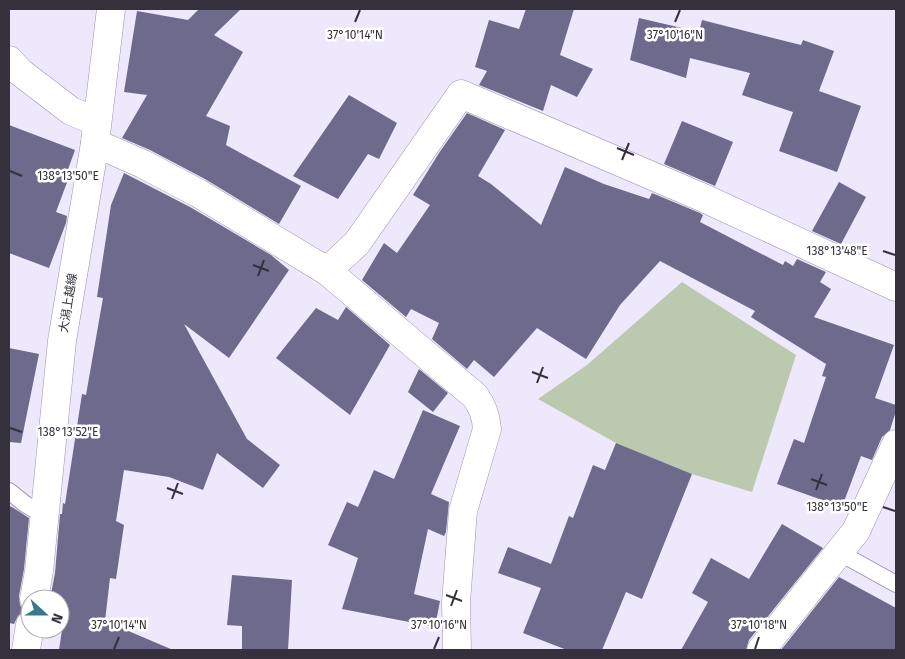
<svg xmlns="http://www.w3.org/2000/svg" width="905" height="659" viewBox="0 0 905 659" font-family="'Fira Sans','Noto Sans JP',sans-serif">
<rect width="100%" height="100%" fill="#ede8fb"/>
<polygon fill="#bbc9ae" points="682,282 796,355 752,492 692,474 616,443 538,399 587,365"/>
<g fill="#6d6a8c">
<polygon points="199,9 241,9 214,35 243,52 206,116 230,126 226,145 301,186 279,224 205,179 150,150 122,138 147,95 124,92 137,11 188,20"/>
<polygon points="526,9 574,9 560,55 593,69 577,97 551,85 543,111 479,85 487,71 475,67 489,20 519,29"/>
<polygon points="639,18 699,32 702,20 801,45 803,40 834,51 819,91 861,106 837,172 779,151 793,112 742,95 750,73 690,58 686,78 630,60"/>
<polygon points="349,95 397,123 379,159 368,154 338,199 293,176"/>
<polygon points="467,113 505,130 478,176 491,184 541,225 565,167 604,184 649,199 652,193 700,213 703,215 700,222 783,265 785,261 793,266 797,259 826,272 820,282 831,289 814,317 894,345 875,398 896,405 896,411 890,430 882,437 872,460 861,456 842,507 777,484 794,439 804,443 826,377 822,376 826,364 751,317 755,311 660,261 620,305 586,359 537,328 494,377 474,360 467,369 432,339 439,323 411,309 406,317 362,280 384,243 397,253 430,205 413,195 439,153"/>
<polygon points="682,121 733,142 715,186 664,164"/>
<polygon points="9,125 75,150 66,175 69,177 56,212 67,216 66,223 49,268 9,253"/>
<polygon points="124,173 190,207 271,255 289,270 229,358 184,324 247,439 280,465 263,488 217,453 203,490 169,477 124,470 116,521 124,525 116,579 110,578 105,621 173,650 59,650 62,630 57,629 60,629 60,599 50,599 55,573 60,514 62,514 63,503 65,504 82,394 86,395 103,298 97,297 111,205"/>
<polygon points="839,182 866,197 841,244 812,231"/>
<polygon points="346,307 390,345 350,415 276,358 316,308 338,320"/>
<polygon points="9,348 39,354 21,443 9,442"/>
<polygon points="419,369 448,393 433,412 408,392"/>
<polygon points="423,410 460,426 431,494 449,502 446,532 444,536 428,529 414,594 440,601 435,627 342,609 358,558 328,545 347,502 358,507 374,470 394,479"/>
<polygon points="616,443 692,474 642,599 626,592 602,650 567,650 523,633 541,588 498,573 508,547 551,564 569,516 573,518 593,465 605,470"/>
<polygon points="9,506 12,507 29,518 24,569 19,596 20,605 24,611 18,616 14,624 9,623"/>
<polygon points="782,524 823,548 749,640 746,650 681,650 708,602 692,593 711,558 749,579"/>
<polygon points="232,575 292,580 288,650 242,650 242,626 227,625"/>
<polygon points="839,577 896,608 896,650 781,650"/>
</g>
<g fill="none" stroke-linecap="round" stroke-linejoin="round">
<g stroke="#9c93b0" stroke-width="18">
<g id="service">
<polyline points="9,491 25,504 44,515"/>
<polyline points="840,553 896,584"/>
</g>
</g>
<g stroke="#9c93b0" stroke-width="29">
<g id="minor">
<path d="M95 143 143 164 198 193 327 271 475 396C483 407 486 416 487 429L463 511 456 602 457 650"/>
<polyline points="327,271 357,243 461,94 706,199 896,287"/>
<polyline points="761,650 856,531 896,444"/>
</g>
</g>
<g stroke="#9c93b0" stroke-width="29">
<g id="secondary">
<polyline points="9,60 20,72 71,111 97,122"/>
<polyline points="34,599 39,571 62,341 95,143 111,9"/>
<polyline points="26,650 30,625"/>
</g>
</g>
<use href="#service" stroke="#fff" stroke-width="16"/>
<use href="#minor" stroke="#fff" stroke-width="28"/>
<use href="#secondary" stroke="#fff" stroke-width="28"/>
</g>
<path fill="none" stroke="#34303c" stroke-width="2" d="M355 22 360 10M675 22 680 10M617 148 634 155M622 160 629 143M10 171 22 176M883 251 895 255M253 265 269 271M258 276 264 260M532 372 548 378M537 383 543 367M10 428 22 432M811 479 827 485M167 488 183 494M816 490 822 474M172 499 178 483M883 507 895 511M446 595 462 601M451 606 457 590M114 649 119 637M434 649 439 637M755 649 759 637"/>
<g text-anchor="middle" stroke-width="5" stroke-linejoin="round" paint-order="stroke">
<g font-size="12" fill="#34303c" stroke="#fff">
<text transform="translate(68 303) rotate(-81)" y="4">大潟上越線</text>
</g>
</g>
<g font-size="12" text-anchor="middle" fill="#34303c" stroke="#fff" stroke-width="5" stroke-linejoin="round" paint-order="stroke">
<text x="355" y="39">37°10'14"N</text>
<text x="675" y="39">37°10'16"N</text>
<text x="68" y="180">138°13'50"E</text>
<text x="837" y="255">138°13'48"E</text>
<text x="68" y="436">138°13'52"E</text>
<text x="837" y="511">138°13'50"E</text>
<text x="119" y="629">37°10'14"N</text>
<text x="439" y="629">37°10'16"N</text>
<text x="759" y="629">37°10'18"N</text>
</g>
<rect width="905" height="659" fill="none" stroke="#34303c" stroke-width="20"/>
<g transform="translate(45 614) rotate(111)"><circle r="24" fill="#ffffff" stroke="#aeacb1"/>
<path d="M0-4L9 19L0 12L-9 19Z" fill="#39798d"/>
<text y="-8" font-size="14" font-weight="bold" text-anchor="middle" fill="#34303c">N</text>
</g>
</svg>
